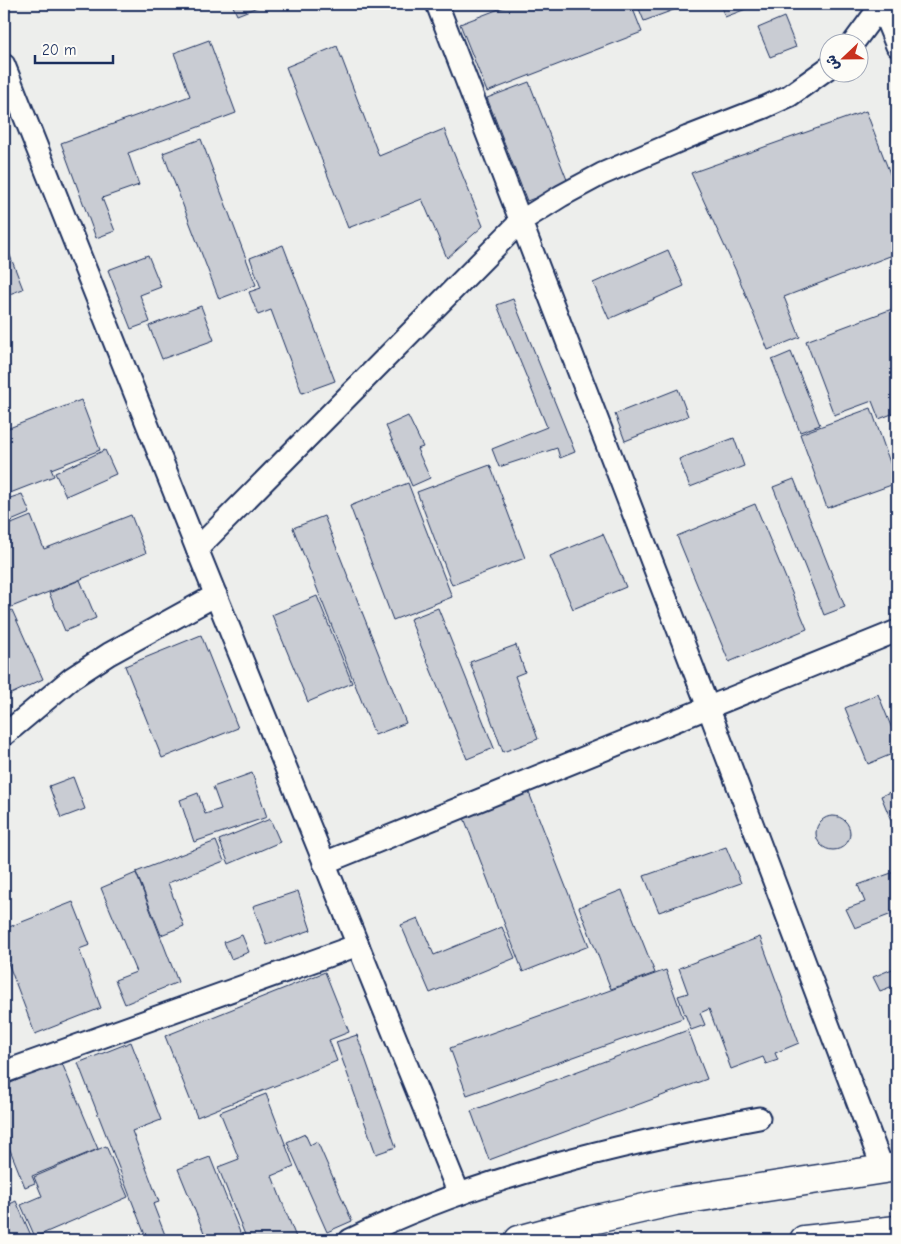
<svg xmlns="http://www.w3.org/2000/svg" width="901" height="1244" viewBox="0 0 901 1244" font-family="'Comic Neue','Playpen Sans Arabic',sans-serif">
<rect width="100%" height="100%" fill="#fdfcf7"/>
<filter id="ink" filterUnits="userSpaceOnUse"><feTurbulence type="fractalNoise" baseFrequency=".02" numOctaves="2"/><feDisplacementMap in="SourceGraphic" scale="10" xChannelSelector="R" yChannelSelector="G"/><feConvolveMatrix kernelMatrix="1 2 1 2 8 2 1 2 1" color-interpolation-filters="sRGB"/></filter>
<g filter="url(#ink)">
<path fill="#edeeec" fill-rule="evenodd" d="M4 4H897V1240H4ZM828 42H858V72H828Z"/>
<g fill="#c9ccd3" stroke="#1b2f5e">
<polygon points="232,4 265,4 237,15"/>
<polygon points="512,4 631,4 642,32 487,92 460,24"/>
<polygon points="637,4 683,4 684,6 644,21"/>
<polygon points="720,4 759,4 725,17"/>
<polygon points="784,17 796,47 770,57 758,28"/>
<polygon points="209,40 236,113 128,153 139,185 102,198 115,231 96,238 61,143 190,96 174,53"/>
<polygon points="337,46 379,156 444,129 483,226 447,258 422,199 348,228 286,67"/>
<polygon points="529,82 569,185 527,201 487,98"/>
<polygon points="866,111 897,192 897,274 890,256 784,297 800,337 768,350 736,271 691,173"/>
<polygon points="201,139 256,285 219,299 163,153"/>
<polygon points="4,240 23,289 4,296"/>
<polygon points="283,245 335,381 302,393 271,310 258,315 249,292 261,288 250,258"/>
<polygon points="668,250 684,286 609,319 593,283"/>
<polygon points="148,255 161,287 140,295 150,322 131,329 108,270"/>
<polygon points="513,299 575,452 560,458 557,448 499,467 492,449 547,427 497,305"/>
<polygon points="201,306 214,340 162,359 149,326"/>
<polygon points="892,309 897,323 897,412 879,419 872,401 834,415 806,341"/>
<polygon points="791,352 820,425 800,432 772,360"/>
<polygon points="678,389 688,416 625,441 615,414"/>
<polygon points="81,400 100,450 51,469 54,476 5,495 4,430"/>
<polygon points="871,408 897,483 827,508 800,434"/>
<polygon points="408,416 423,447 417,449 430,478 412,486 386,426"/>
<polygon points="734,438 744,466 690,487 679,459"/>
<polygon points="105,450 116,474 66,496 55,473"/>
<polygon points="490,465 525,558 452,585 417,492"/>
<polygon points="794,479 845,607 824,615 773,487"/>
<polygon points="408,483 452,597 393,620 350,506"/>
<polygon points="22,494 30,513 4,524 4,500"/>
<polygon points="755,504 807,629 729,662 677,536"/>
<polygon points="131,515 146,553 4,610 4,527 31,516 44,549"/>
<polygon points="324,516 406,723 375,735 293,528"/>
<polygon points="603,534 626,587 573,609 550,556"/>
<polygon points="80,580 96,618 65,631 49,593"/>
<polygon points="317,596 352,683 308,702 272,615"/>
<polygon points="438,608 494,748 467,759 410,619"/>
<polygon points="12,610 43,679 9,695 4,682 4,614"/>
<polygon points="201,635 238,728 162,758 125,666"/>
<polygon points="516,645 525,672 515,676 538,739 503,752 470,662"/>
<polygon points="878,694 897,741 897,752 868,764 845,708"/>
<polygon points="252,773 267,817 194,842 180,800 198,793 205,814 221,809 213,787"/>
<polygon points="73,777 85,809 61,818 49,786"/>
<polygon points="526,785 589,946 523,972 461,810"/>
<polygon points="897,789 897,823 893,825 881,796"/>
<circle cx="833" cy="833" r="17"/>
<polygon points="270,819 280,842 229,864 219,840"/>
<polygon points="216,841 224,861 168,883 184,926 161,935 136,872"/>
<polygon points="726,847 741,883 659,912 644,876"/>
<polygon points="897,871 897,912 855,928 846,909 865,902 858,885"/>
<polygon points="136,873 178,982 125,1004 115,980 136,972 101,888"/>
<polygon points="622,890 655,973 611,989 579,907"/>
<polygon points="298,891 311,930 267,945 253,906"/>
<polygon points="73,902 90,945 79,949 101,1008 35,1034 4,952 4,929"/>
<polygon points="418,918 434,955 502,927 515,958 430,993 401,925"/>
<polygon points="242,935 249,952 231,959 224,942"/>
<polygon points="760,937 799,1043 775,1053 778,1060 766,1064 763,1057 731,1069 709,1009 700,1013 705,1025 691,1030 678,996 688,993 679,968"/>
<polygon points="897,967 897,996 893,986 880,991 873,977"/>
<polygon points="666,970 683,1018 467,1095 450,1048"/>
<polygon points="325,972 349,1032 329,1040 337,1061 197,1117 165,1036"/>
<polygon points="688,1030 707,1079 489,1160 471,1111"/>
<polygon points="357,1035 396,1147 376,1154 336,1042"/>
<polygon points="131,1042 161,1120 132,1131 159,1202 153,1204 167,1240 147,1240 78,1063"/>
<polygon points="61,1061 98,1149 32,1176 35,1183 25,1187 4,1135 4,1086"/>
<polygon points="266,1094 294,1167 272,1176 297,1240 247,1240 218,1167 239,1159 220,1112"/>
<polygon points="305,1134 310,1145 317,1141 352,1221 327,1232 287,1142"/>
<polygon points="106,1146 128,1197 35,1237 21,1205 42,1196 34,1177"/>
<polygon points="210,1157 243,1240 207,1240 178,1169"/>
<polygon points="16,1201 33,1240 4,1240 4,1207"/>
</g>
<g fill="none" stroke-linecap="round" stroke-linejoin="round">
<g stroke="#1b2f5e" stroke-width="25">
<g id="minor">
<polyline points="437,4 708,707 883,1169"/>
<polyline points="880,4 897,46"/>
<polyline points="854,42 882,4"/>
<polyline points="4,65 197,549 459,1194"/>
<polyline points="197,549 521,221 561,196 602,174 688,137 765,107 789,96 828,68"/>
<polyline points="4,735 72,678 109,654 216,595"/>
<polyline points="324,863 897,631"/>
<polyline points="4,1072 358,945"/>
<path d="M350 1240C478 1177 619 1144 759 1118"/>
</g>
</g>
<g stroke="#1b2f5e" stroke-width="31">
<g id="primary">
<polyline points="519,1240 592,1220 675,1201 897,1167"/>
<polyline points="804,1240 897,1230"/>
</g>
</g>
<use href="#minor" stroke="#fdfcf7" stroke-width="21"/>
<use href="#primary" stroke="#fdfcf7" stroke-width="28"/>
</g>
</g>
<rect width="901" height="1244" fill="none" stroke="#fdfcf7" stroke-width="20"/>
<rect x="10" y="10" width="881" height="1224" fill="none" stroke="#1b2f5e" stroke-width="2" filter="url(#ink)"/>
<g transform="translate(844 58) rotate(248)"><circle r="24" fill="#fdfcf7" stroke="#a3aaba"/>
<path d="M0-4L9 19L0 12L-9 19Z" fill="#c8321e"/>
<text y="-8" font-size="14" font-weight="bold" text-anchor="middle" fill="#1b2f5e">ش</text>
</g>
<path d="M35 55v8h78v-8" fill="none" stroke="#1b2f5e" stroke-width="2.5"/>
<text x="42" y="55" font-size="15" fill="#1b2f5e" stroke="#fdfcf7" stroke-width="4" paint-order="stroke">20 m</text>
</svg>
